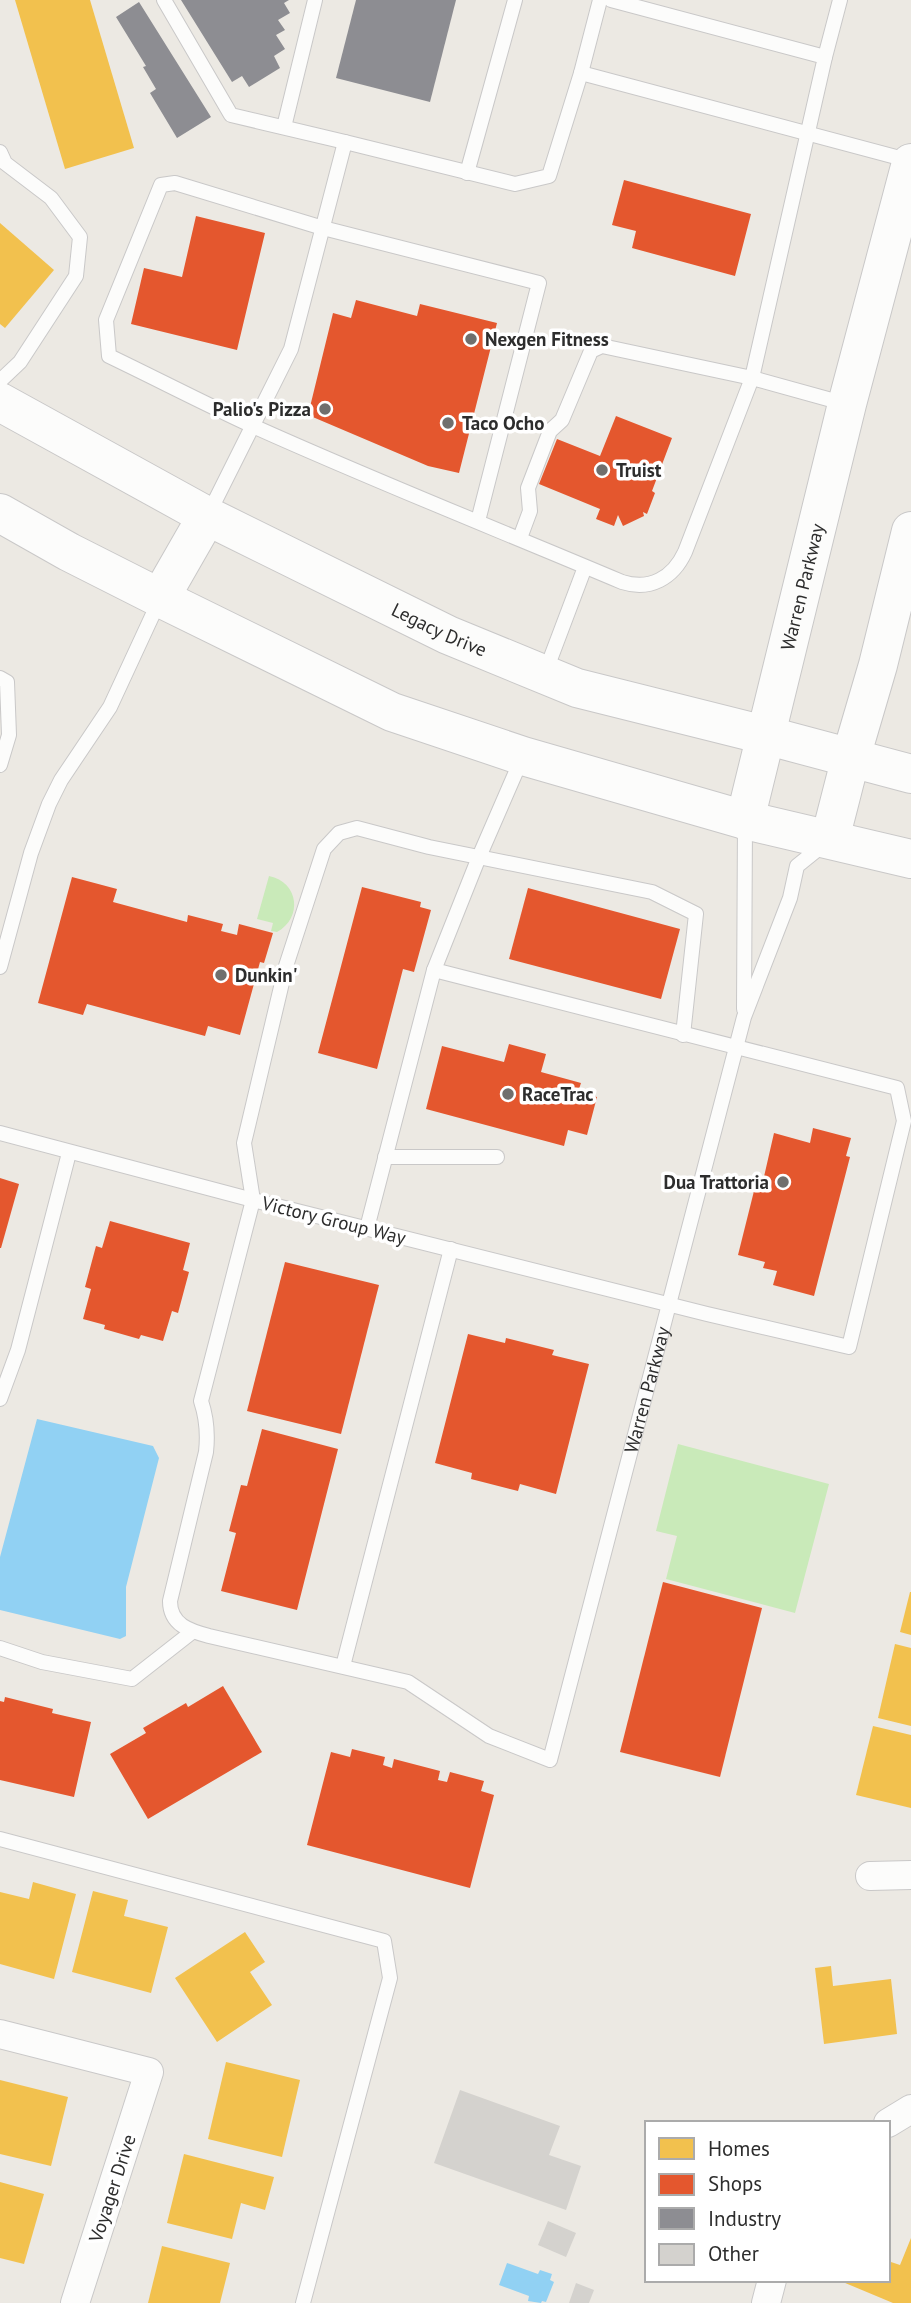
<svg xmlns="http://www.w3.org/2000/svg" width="911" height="2303" viewBox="0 0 911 2303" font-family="'PT Sans',sans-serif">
<rect width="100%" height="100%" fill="#ece9e3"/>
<g fill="#c9eab9">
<path d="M269 876C299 882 303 918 277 932L271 931 273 923 257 919Z"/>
<polygon points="678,1444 829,1484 795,1613 666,1579 677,1536 656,1531"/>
</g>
<g fill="#91d1f3">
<polygon points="37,1419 153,1446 159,1458 126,1587 126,1636 120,1639 0,1610 0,1557"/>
<polygon points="507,2263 538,2274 540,2270 552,2274 550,2280 554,2282 546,2302 542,2301 541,2303 528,2301 529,2296 499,2285"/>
</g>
<g fill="#f2c14e">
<polygon points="15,0 90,0 134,148 65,169"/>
<polygon points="0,223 54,270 5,328 0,324"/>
<polygon points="910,1592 911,1592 911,1635 900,1632"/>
<polygon points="895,1644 911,1648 911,1726 878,1718"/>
<polygon points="873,1726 911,1735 911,1808 856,1795"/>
<polygon points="33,1882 76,1894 54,1979 0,1964 0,1892 29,1899"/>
<polygon points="93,1891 128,1900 124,1916 168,1927 151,1993 72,1972"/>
<polygon points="245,1932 265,1962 250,1972 272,2005 217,2042 175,1978"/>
<polygon points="831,1966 833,1986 891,1979 897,2034 824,2044 815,1968"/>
<polygon points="226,2062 300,2080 282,2157 208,2139"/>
<polygon points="0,2080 68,2097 51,2166 0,2154"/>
<polygon points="184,2154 274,2177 265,2210 241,2203 232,2239 167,2223"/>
<polygon points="0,2182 44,2194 24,2264 0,2258"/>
<polygon points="911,2238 911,2303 893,2303 838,2280 888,2280 888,2261 900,2265"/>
<polygon points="162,2246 230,2263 220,2303 148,2303"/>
</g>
<g fill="#e4572e">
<polygon points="624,180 751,214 735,276 632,248 636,231 612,225"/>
<polygon points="196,216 265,233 237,350 131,324 144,268 182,277"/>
<polygon points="356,300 417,316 420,304 497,323 459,473 428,466 308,415 333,313 351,318"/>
<polygon points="616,416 672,438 652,491 655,493 647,514 643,512 644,516 623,526 618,515 614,526 596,519 600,509 539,484 557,439 600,456"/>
<polygon points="72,877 117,889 113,902 187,922 188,915 223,924 221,931 237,935 239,924 273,933 264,963 260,962 240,1035 208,1026 205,1036 87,1004 83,1015 38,1003"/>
<polygon points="362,887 421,902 420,907 431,910 414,972 403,969 377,1069 318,1053"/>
<polygon points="528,888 680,929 661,999 509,959"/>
<polygon points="509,1044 546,1054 541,1072 581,1083 578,1092 597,1097 587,1135 568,1130 564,1146 426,1109 442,1046 504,1062"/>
<polygon points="813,1128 851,1138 846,1156 850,1157 814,1296 773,1285 777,1271 763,1268 765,1262 738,1255 757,1179 763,1181 774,1133 810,1143"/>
<polygon points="0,1178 19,1184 1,1248 0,1248"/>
<polygon points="110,1221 190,1243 183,1270 189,1272 178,1313 172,1311 163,1341 141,1335 139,1339 104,1329 105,1325 83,1319 91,1289 85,1287 96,1246 102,1248"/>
<polygon points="285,1262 379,1285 341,1434 247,1411"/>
<polygon points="468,1334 505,1343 506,1338 554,1350 552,1355 589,1364 556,1494 520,1484 518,1491 471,1479 472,1473 435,1463"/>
<polygon points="262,1429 338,1449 297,1610 221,1591 236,1533 229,1531 241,1485 247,1486"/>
<polygon points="663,1582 762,1608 720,1777 620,1752"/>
<polygon points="223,1686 262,1752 148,1819 110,1754 146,1733 143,1728 186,1703 188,1707"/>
<polygon points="5,1697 53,1709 52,1713 91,1722 74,1797 0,1780 0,1701 4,1702"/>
<polygon points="352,1749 385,1757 383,1765 392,1768 394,1759 440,1771 438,1780 447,1782 450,1772 484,1781 481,1791 494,1795 470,1888 307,1845 331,1752 350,1757"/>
</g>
<g fill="#8d8d92">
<polygon points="181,0 289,0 284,3 290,13 278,20 285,30 276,35 285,49 274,56 280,68 249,87 242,76 232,82"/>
<polygon points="356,0 456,0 430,102 336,78"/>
<polygon points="139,2 211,117 177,138 150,93 156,89 143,67 146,66 116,17"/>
</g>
<g fill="#d4d2ce">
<polygon points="460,2090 560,2126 549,2155 581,2166 566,2210 434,2163"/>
<polygon points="548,2221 576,2233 566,2257 538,2245"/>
<polygon points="576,2283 594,2290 589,2303 569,2303"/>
</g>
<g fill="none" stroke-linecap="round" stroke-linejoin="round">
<g stroke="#c9c8c8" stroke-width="16">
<g id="service">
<polyline points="164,0 231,115 345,142"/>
<polyline points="825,57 840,0"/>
<polyline points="581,73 600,0"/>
<polyline points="284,127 315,0"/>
<polyline points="0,152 5,163 51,198 80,237 76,276 20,362 0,381"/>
<polyline points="467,173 515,0"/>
<polyline points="208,515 291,349 345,142 515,184 549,176 581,73 911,161"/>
<path d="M478 521 539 283 323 228 175 183 161 185 106 320 109 356C157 379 205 404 253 426 375 481 499 530 622 582 650 591 673 578 685 552L752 378 846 404"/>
<polyline points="520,538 530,511 528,488 550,431 562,420 591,351 602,346 752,378 825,57 611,0"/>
<polyline points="545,673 585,567"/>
<polyline points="0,678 7,682 9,735 0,765"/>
<polyline points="0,967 31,853 49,804 61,780 110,707 160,599"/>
<polyline points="744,1009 745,822"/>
<path id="s1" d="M683 1035 696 914 652 892 429 847 357 828 339 833 324 849 286 966 244 1143 253 1200 201 1401C207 1419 208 1434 206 1452L170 1601C170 1625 190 1631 209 1636L408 1682 489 1736 550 1760 744 1017 790 898 797 866 823 845"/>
<polyline points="0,1133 253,1200 707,1314 849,1347 904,1121 897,1088 434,970"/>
<polyline points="385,1157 497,1157"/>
<polyline points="367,1228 434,970 479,857 522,758"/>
<polyline points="0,1399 18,1350 69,1153"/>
<polyline points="0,1648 42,1662 132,1679 192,1632"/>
<polyline points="343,1666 451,1249"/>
<polyline points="0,1839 384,1941 390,1978 303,2303"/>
</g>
</g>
<g stroke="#c9c8c8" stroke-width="30">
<g id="minor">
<polyline points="870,1876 911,1875"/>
<polyline points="0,2034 149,2072 75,2303"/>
<polyline points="888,2123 911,2109"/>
<polyline points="766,2303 772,2280"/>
</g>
</g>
<g stroke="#c9c8c8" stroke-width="40">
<g id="secondary">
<path id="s2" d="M0 402 207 516 448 635 577 688 765 735 911 774"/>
<polyline points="0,513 69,552 160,598 392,712 523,756 745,820 911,859"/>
<polyline points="160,598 207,516"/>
<path id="s3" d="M745 820 847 404 911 163"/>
<polyline points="830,839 851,757 878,665 911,531"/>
</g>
</g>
<use href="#service" stroke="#fcfcfb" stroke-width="14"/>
<use href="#minor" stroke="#fcfcfb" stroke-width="28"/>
<use href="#secondary" stroke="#fcfcfb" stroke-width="38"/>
</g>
<g fill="#706f6d" stroke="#fff" stroke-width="2.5">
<circle cx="471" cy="339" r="7"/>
<circle cx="325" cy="409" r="7"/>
<circle cx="448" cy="423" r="7"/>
<circle cx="602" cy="470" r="7"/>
<circle cx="221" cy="975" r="7"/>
<circle cx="508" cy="1094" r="7"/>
<circle cx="783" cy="1182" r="7"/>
</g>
<g text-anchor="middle" stroke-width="7" stroke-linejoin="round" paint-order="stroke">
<g font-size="19" font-weight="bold" fill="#2d2d2d" stroke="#fff" text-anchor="start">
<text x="485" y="346">Nexgen Fitness</text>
<text x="311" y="416" text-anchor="end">Palio's Pizza</text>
<text x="462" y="430">Taco Ocho</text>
<text x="616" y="477">Truist</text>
<text x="235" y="982">Dunkin'</text>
<text x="522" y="1101">RaceTrac</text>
<text x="769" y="1189" text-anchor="end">Dua Trattoria</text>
</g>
<g font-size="19" fill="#2d2d2d" stroke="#fff">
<text dy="7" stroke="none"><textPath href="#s3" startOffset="240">Warren Parkway</textPath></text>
<text dy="7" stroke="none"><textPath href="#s2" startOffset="495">Legacy Drive</textPath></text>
<text transform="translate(334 1220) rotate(14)" y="7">Victory Group Way</text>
<text dy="7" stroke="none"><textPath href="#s1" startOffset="2096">Warren Parkway</textPath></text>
<text transform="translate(112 2188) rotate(-72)" y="7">Voyager Drive</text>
</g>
</g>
<rect x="645" y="2121" width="245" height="161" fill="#ffffff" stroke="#ababab" stroke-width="2"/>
<rect x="659" y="2138" width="35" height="21" fill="#f2c14e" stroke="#ababab" stroke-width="2"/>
<text x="708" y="2156" font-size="21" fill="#2d2d2d">Homes</text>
<rect x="659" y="2174" width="35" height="21" fill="#e4572e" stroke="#ababab" stroke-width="2"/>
<text x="708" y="2191" font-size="21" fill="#2d2d2d">Shops</text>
<rect x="659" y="2208" width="35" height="21" fill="#8d8d92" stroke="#ababab" stroke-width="2"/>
<text x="708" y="2226" font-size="21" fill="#2d2d2d">Industry</text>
<rect x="659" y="2244" width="35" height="21" fill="#d4d2ce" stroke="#ababab" stroke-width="2"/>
<text x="708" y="2261" font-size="21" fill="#2d2d2d">Other</text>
</svg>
